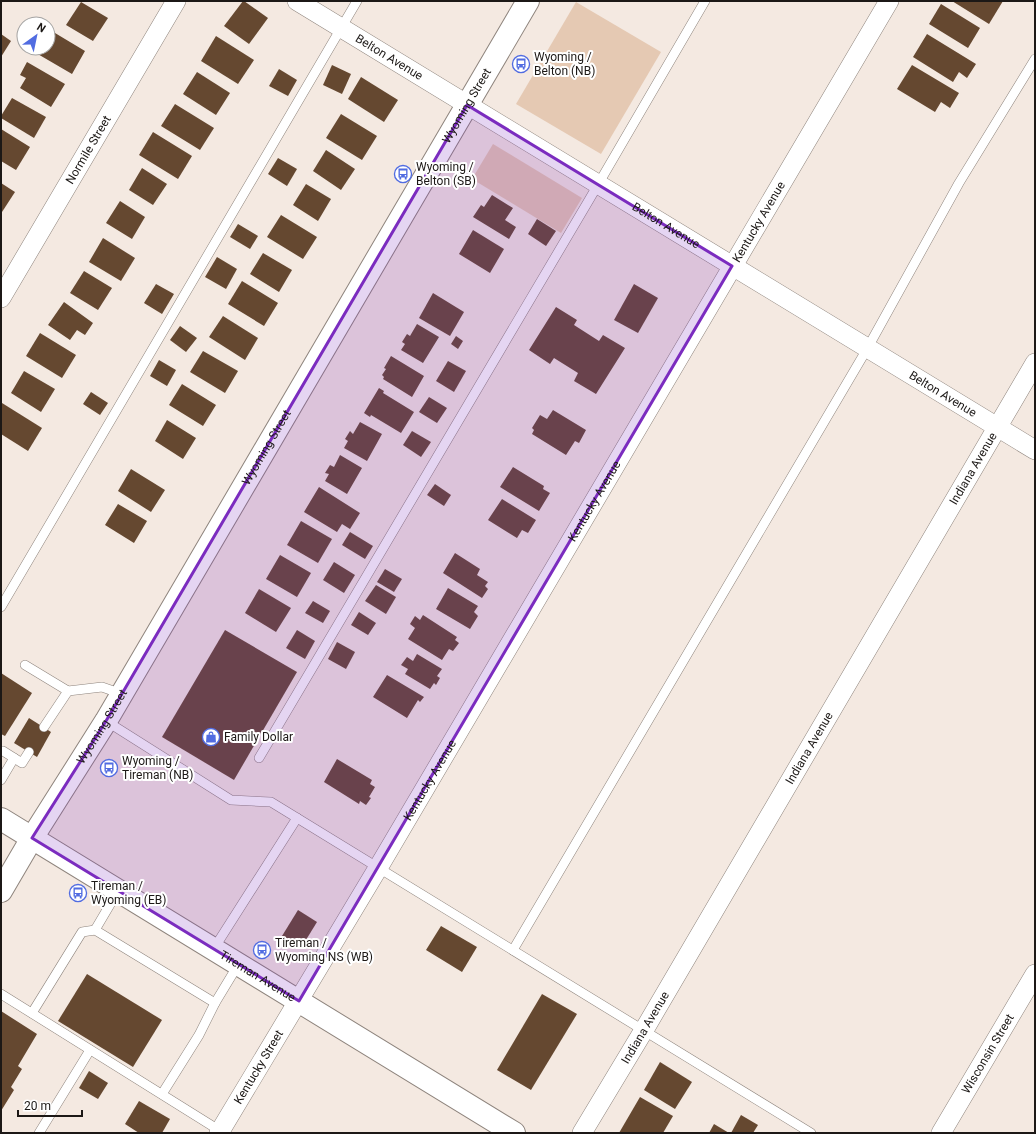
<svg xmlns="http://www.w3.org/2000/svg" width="1036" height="1134" viewBox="0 0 1036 1134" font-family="Roboto,sans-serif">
<rect width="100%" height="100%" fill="#f4e9e1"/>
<g fill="#e5c9b3">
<polygon points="576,2 661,52 601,154 516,104"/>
<polygon points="493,144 582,198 561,233 472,179"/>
</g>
<g fill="#654830">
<polygon points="243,1 244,1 268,18 249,44 224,26"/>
<polygon points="952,1 1003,1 989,24"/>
<polygon points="81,2 108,18 93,41 66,25"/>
<polygon points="941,4 980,28 968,48 929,24"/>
<polygon points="50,30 85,51 72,74 36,53 39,48 48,48 48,33"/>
<polygon points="1,34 11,41 1,57"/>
<polygon points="927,34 976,64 967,78 959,72 953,82 913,57"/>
<polygon points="216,36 254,60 238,84 201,61"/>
<polygon points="27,62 65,84 51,107 20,88 26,78 20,75"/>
<polygon points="332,65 351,74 342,94 323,85"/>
<polygon points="912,65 959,93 950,108 941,102 935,112 897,89"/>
<polygon points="279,69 297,80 288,96 269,86"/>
<polygon points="197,72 230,93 216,115 183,94"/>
<polygon points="361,77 398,100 384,122 348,99"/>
<polygon points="12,98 46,117 34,138 1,118 1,116"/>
<polygon points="175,104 214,128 200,150 161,126"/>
<polygon points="341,114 377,136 362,160 326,138"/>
<polygon points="1,129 30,147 16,170 1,161"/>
<polygon points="153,132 192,156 178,179 139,155"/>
<polygon points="326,150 355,169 341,190 313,171"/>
<polygon points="278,158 297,169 287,186 268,174"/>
<polygon points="142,168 167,184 153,205 129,190"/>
<polygon points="1,183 15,192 2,212 1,211"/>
<polygon points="306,184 331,199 318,221 293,205"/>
<polygon points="492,195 513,208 505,220 516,227 509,239 473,217 481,205 484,207"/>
<polygon points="120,201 145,217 132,239 106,223"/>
<polygon points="281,215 317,237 303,259 267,237"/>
<polygon points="537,219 556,231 546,246 528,234"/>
<polygon points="238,224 258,236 250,249 230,237"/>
<polygon points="473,230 504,249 490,273 459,254"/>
<polygon points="103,238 135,258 121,281 89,262"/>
<polygon points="263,253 292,270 279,292 250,274"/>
<polygon points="217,257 237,269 226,289 205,277"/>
<polygon points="84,271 112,288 98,310 70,293"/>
<polygon points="242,281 278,303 264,326 228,304"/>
<polygon points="156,284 174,294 162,314 144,303"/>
<polygon points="634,284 658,298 638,333 614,320"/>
<polygon points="433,293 464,312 450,336 419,318"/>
<polygon points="64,302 93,323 85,335 77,330 70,340 48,325"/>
<polygon points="556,307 577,320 574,325 599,341 603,335 625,348 596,394 574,381 578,373 554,358 550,364 529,350"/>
<polygon points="223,316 258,338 245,360 209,337"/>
<polygon points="417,324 439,337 423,363 401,350 405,344 402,342 407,334 410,336"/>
<polygon points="180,326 197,338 186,352 170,340"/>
<polygon points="40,333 76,355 62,378 26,356"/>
<polygon points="456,336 463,341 458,349 451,344"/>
<polygon points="203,351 238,371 225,393 190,372"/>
<polygon points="391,356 424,376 412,397 383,379 384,377 382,375 386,369 384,368"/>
<polygon points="159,360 176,370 167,386 150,376"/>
<polygon points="448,361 466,371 454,392 436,381"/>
<polygon points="24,371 55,389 41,412 11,393"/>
<polygon points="182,384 216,405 203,426 169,405"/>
<polygon points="379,388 384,391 383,393 414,412 401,433 371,415 370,417 364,413"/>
<polygon points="91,392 108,403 100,415 83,404"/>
<polygon points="429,397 447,408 437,423 419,412"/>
<polygon points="2,403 42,428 28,451 1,434"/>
<polygon points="553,410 586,430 579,443 575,441 566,455 532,434 534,430 532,428 540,415 547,419"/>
<polygon points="167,420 196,438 183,459 155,441"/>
<polygon points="360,422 382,434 367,461 344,448 348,441 345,439 350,431 353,434"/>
<polygon points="412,431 431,442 421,457 403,445"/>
<polygon points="340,455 362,468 347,494 325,481 329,474 325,473 330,465 334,467"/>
<polygon points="513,467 544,486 543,489 550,493 539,511 500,487"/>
<polygon points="131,469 165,490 151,512 118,491"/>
<polygon points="435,484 451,495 444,506 427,495"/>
<polygon points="319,487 360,513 350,529 342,524 337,532 304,512"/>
<polygon points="502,499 536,520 528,533 522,530 517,538 488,520"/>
<polygon points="118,504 147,521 134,543 105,525"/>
<polygon points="301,521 332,539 318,563 287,545"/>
<polygon points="350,532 373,546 365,559 342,545"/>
<polygon points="455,553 480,569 477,575 488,582 485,586 488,589 482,598 443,573"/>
<polygon points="280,555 311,573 297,597 266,579"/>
<polygon points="334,562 355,575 344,593 323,580"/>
<polygon points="385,569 402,579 394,592 377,582"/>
<polygon points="376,585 396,597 386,614 365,601"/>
<polygon points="448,588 478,606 474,612 478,616 470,629 436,609"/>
<polygon points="259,589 291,608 276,632 245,613"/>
<polygon points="313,601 330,611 323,623 305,613"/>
<polygon points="359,612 376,623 368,635 351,625"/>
<polygon points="423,615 457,637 455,640 459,643 453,651 449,649 442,660 408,639 415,628 410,624 415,616 420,620"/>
<polygon points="225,630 297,672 234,780 162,737"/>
<polygon points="297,630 315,641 305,659 286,648"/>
<polygon points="337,642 355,652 346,669 328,659"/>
<polygon points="417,654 442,669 437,676 440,678 436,685 434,683 430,689 405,674 408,669 401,665 407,657 413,661"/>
<polygon points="1,673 32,693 5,736 1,734"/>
<polygon points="387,675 424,697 420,702 418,700 407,718 373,697"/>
<polygon points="29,718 51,732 37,757 14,743"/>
<polygon points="337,759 372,780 370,784 375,787 369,797 371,798 366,805 360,801 359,804 324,782"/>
<polygon points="298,910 317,922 301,948 282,936"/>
<polygon points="441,926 477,947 462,972 426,950"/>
<polygon points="87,974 162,1020 133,1067 58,1021"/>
<polygon points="542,994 577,1014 531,1090 497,1070"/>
<polygon points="1,1011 37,1034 18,1066 22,1069 11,1087 14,1090 1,1111"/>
<polygon points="660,1062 692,1082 675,1109 644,1090"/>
<polygon points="89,1071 108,1083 98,1099 79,1088"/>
<polygon points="640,1097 673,1116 663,1133 619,1133"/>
<polygon points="139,1101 170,1119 162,1133 139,1133 125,1124"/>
<polygon points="741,1115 758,1125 753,1133 731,1133"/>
<polygon points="714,1124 729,1133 709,1133"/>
</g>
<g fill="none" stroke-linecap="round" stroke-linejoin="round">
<g stroke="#8e847d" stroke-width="10">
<g id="service">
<polyline points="1,607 357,1"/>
<polyline points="25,665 68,691 102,687 122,694"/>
<polyline points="106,721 231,800 271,802 811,1133"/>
<polyline points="44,727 68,691"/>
<polyline points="3,751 22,763 29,752"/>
<polyline points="259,758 589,200 705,1"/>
<polyline points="1,780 14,758"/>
<polyline points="95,930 118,891"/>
<polyline points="213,950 297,818"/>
<polyline points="513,950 867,349 959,183 1035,59"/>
<polyline points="1,994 222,1132"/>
<polyline points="32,1013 82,932 95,930 215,1003"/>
<polyline points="162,1094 199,1035 215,1003 238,965"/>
<polyline points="39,1133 90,1050"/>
</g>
</g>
<g stroke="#8e847d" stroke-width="20">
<g id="minor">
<path id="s1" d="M297 1 1035 450"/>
<path id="s2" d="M1 298 176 1"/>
<path id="s3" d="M219 1133 378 868 889 1"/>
<path id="s4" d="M582 1133 644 1030 1035 363"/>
<path id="s5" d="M941 1133 1035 974"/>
</g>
</g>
<g stroke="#8e847d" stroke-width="24">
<g id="tertiary">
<path id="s6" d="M1 819 514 1133"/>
<path id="s7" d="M1 891 32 838 106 721 528 1"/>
</g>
</g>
<use href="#service" stroke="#fff" stroke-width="9"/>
<use href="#minor" stroke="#fff" stroke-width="19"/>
<use href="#tertiary" stroke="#fff" stroke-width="22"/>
</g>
<path fill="#7b2cbf" fill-opacity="0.2" stroke="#7b2cbf" stroke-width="3" stroke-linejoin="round" d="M467 105 732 266 299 1001 32 838 106 721Z"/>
<defs>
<g id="bus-ring" transform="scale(0.9)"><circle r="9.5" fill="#fff" stroke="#516ce1" stroke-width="1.5"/><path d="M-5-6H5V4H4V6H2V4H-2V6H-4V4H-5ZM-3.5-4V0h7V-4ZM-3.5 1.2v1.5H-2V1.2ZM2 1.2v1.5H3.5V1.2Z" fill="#516ce1"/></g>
<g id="shop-ring" transform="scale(0.9)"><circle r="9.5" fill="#fff" stroke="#516ce1" stroke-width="1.5"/><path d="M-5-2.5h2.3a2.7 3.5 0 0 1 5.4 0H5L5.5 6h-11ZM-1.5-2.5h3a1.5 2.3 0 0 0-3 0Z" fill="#516ce1"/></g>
</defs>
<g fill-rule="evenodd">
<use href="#bus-ring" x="521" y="64"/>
<use href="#bus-ring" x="403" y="174"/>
<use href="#shop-ring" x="211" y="737"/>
<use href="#bus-ring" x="109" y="768"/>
<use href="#bus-ring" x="78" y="893"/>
<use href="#bus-ring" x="262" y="950"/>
</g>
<g text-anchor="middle" stroke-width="4" stroke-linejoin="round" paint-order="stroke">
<g font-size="12" fill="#1c1816" stroke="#fff">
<text dy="4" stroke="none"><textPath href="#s1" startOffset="108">Belton Avenue</textPath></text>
<text dy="4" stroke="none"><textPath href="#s7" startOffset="913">Wyoming Street</textPath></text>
<text dy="4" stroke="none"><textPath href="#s2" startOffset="172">Normile Street</textPath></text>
<text dy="4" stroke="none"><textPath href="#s3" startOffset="1059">Kentucky Avenue</textPath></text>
<text dy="4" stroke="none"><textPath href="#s1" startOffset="432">Belton Avenue</textPath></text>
<text dy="4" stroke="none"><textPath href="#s1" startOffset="756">Belton Avenue</textPath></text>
<text dy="4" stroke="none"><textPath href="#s7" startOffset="517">Wyoming Street</textPath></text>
<text dy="4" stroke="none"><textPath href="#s4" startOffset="771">Indiana Avenue</textPath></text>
<text dy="4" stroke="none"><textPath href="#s3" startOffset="735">Kentucky Avenue</textPath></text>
<text dy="4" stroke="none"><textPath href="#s7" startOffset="193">Wyoming Street</textPath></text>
<text dy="4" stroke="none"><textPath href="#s4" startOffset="447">Indiana Avenue</textPath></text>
<text dy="4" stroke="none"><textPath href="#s3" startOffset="411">Kentucky Avenue</textPath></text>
<text dy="4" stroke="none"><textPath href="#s6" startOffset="301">Tireman Avenue</textPath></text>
<text dy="4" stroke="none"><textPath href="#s4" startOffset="123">Indiana Avenue</textPath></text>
<text dy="4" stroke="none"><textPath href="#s5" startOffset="92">Wisconsin Street</textPath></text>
<text dy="4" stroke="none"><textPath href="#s3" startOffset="77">Kentucky Street</textPath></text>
</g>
<g font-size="12" fill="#1c1816" stroke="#fff" text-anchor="start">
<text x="534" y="61">Wyoming /<tspan x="534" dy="14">Belton (NB)</tspan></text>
<text x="416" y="171">Wyoming /<tspan x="416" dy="14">Belton (SB)</tspan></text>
<text x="224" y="741">Family Dollar</text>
<text x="122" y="765">Wyoming /<tspan x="122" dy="14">Tireman (NB)</tspan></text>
<text x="91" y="890">Tireman /<tspan x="91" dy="14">Wyoming (EB)</tspan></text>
<text x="275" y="947">Tireman /<tspan x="275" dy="14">Wyoming NS (WB)</tspan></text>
</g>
</g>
<rect width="1036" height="1134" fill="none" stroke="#1c1816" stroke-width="4"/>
<g transform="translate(36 36) rotate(33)"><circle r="19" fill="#ffffff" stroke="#a4a3a2"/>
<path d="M0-3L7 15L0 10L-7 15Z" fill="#516ce1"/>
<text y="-6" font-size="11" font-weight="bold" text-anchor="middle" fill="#1c1816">N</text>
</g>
<path d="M18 1110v6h64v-6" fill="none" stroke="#1c1816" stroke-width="2"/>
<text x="24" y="1110" font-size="12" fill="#1c1816" stroke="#ffffff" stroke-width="3" paint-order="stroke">20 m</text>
</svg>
